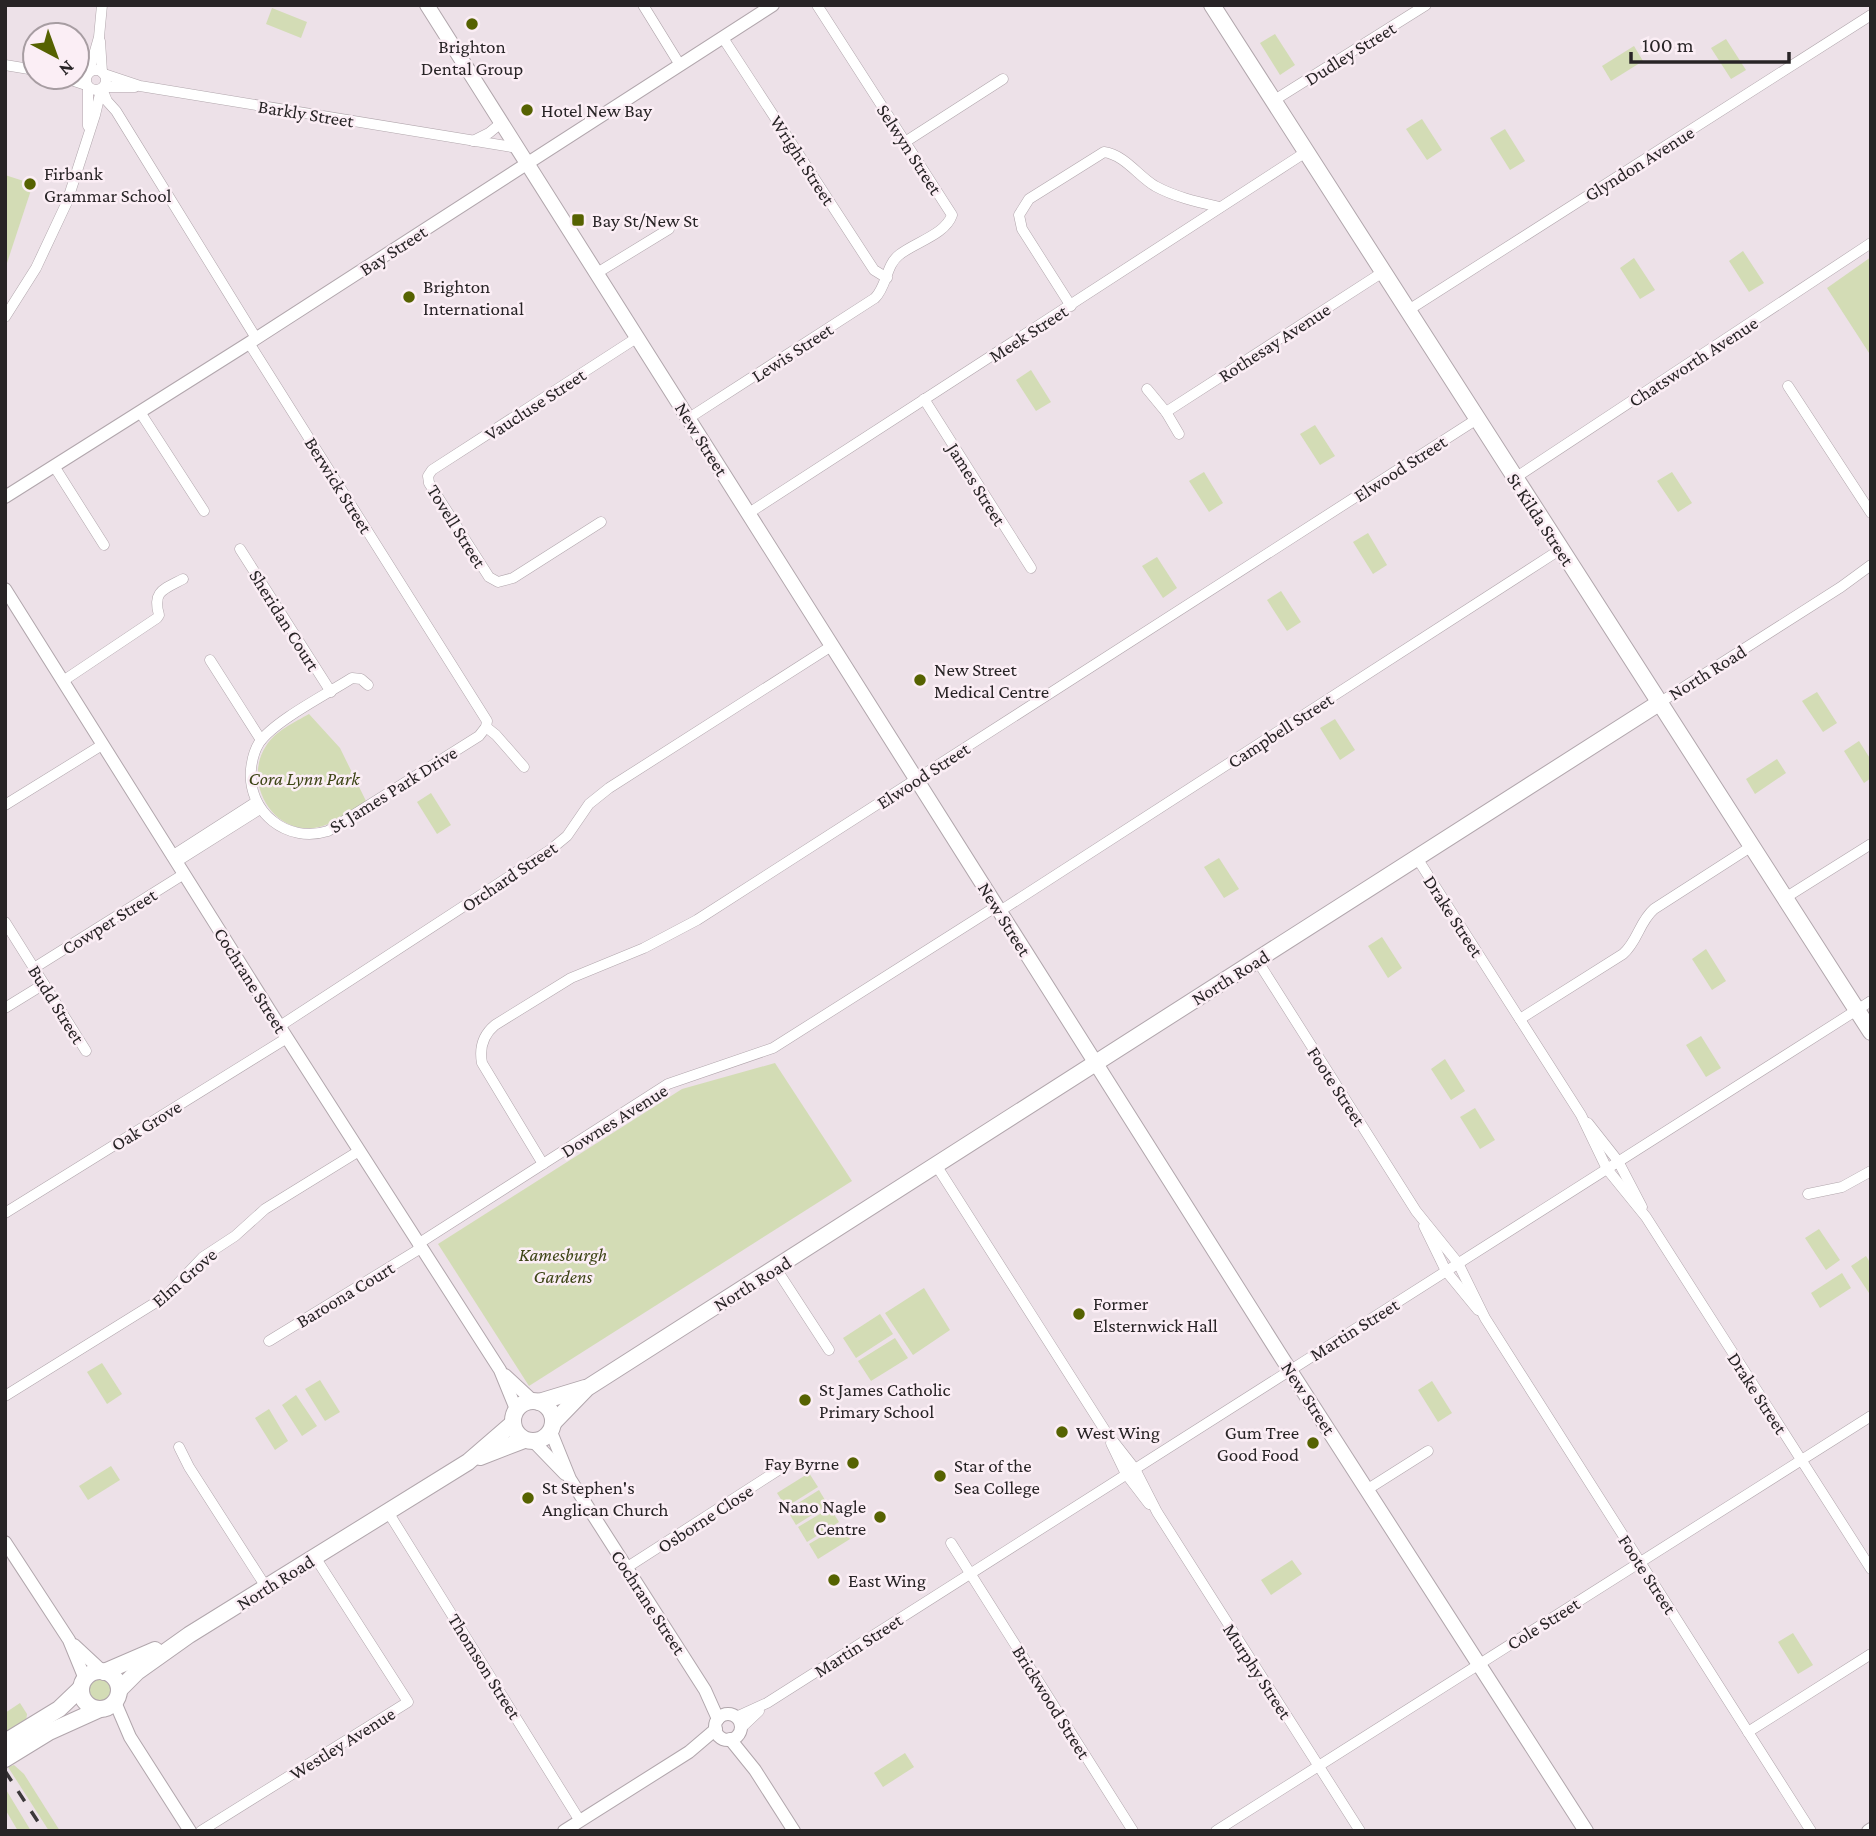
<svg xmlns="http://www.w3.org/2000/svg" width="1876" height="1836" viewBox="0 0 1876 1836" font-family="'Crimson Pro',serif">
<rect width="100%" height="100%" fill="#ede1e8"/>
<g fill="#d3dcb5">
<polygon points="272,8 307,22 301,38 266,24"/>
<polygon points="1275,34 1295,65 1280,75 1260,43"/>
<polygon points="1726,39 1746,70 1731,79 1711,48"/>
<polygon points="1634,46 1643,61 1611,81 1602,66"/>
<polygon points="1422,119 1442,150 1427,160 1406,129"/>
<polygon points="1505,129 1525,161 1510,170 1490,138"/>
<polygon points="5,175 33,184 7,263 5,263"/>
<polygon points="1743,251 1764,283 1749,292 1729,261"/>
<polygon points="1871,257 1871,356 1827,288"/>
<polygon points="1634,258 1655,290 1640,299 1620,268"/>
<polygon points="1031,370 1051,402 1036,411 1016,380"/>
<polygon points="1315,425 1335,456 1320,465 1300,434"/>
<polygon points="1204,472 1223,503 1209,512 1189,481"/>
<polygon points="1672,472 1692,503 1678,512 1657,481"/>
<polygon points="1368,533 1387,565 1373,574 1353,542"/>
<polygon points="1157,557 1177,588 1163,598 1142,566"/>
<polygon points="1281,591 1301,622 1287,631 1267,600"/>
<polygon points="1817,692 1837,723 1823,732 1802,701"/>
<path d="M309 714 340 748 366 801C350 811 334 825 314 828 271 833 243 781 266 746 275 731 295 722 309 714Z"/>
<polygon points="1335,719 1355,750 1340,760 1320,728"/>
<polygon points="1859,741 1871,760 1871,778 1864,783 1844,751"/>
<polygon points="1777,759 1786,773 1755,794 1746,779"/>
<polygon points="431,793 451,825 437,834 417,802"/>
<polygon points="1219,858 1239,889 1224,898 1204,867"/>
<polygon points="1382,937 1402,968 1388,978 1368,946"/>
<polygon points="1706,949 1726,981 1712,990 1692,959"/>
<polygon points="1701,1036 1721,1068 1706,1077 1686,1045"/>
<polygon points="1445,1059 1465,1091 1451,1100 1431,1069"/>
<polygon points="775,1063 852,1181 529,1386 438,1244 682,1089"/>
<polygon points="1475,1108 1495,1140 1480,1149 1460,1117"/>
<polygon points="1819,1229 1840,1260 1826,1270 1805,1238"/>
<polygon points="1866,1256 1871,1264 1871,1296 1851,1266"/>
<polygon points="1842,1273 1851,1288 1820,1308 1811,1293"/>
<polygon points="924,1288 950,1330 913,1355 885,1313"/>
<polygon points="880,1314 893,1334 856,1358 843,1338"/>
<polygon points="895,1338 908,1358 871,1381 858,1361"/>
<polygon points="102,1363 122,1394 107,1404 87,1372"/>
<polygon points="320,1380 340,1412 325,1421 305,1389"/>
<polygon points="1432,1381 1452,1413 1438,1422 1418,1390"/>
<polygon points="296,1395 317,1426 302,1436 282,1405"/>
<polygon points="269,1409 288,1441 275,1450 255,1418"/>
<polygon points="111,1466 120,1480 88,1500 79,1486"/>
<polygon points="809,1473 818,1487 786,1507 777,1493"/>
<polygon points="819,1490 828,1505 796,1525 787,1510"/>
<polygon points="830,1508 839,1522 807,1542 798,1527"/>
<polygon points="841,1525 850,1539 818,1559 809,1544"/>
<polygon points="1292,1560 1302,1574 1271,1595 1261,1580"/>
<polygon points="1793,1633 1813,1665 1798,1674 1778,1642"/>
<circle cx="100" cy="1690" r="11"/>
<polygon points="20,1703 27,1714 26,1722 5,1735 5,1713"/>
<polygon points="905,1753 914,1767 883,1787 874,1773"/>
<polygon points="14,1765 24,1774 60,1831 49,1831 8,1767"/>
<polygon points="5,1788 31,1831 18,1831 5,1809"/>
</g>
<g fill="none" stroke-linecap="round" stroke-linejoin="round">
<g stroke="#b1a6ac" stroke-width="11">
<g id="minor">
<polyline points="643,5 680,65"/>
<polyline points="723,38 874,270 887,278"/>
<polyline points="100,41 102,72"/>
<polyline points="5,65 35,70"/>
<circle cx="96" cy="80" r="10"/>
<polyline points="89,72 99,37 102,5"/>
<polyline points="104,74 140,86 518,148"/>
<polyline points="62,77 86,85"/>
<polyline points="104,87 135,87"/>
<polyline points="102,89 107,101 116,111 256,338"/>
<polyline points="1273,101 1426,5"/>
<polyline points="88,126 88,88"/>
<polyline points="473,141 489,133 501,123"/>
<polyline points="905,142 1003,79"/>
<polyline points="597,273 669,229"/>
<path d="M1071 306 1022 229 1019 215 1029 199 1104 152C1125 155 1138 176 1155 186 1175 197 1198 202 1220 207"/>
<polyline points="1407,311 1871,15"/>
<polyline points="5,317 36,268 67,202 95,115 101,90"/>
<path d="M249 343 487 721 486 727 479 736 328 831C287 844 247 812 251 769 252 760 254 751 259 743 274 721 327 694 352 678L361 679 368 685"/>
<polyline points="1788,386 1871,513"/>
<polyline points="1147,389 1166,412 1179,434"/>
<polyline points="924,399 1031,568"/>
<polyline points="140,412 204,511"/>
<polyline points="1166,412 1383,272"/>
<path d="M689 418 875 298C887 286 886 265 899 255 915 242 945 235 952 215L817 5"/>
<polyline points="54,466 104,545"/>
<polyline points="1515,478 1871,243"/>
<polyline points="749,513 1306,152"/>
<polyline points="601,522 513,578 498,582 489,577 429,483 428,476 432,470 638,337"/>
<polyline points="240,549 331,692"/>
<polyline points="210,660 261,740"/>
<path d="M63 681 157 618 159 615C152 591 164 589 183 579"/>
<polyline points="1659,703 1841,587 1871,565"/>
<polyline points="486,727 496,735 524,767"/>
<polyline points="5,805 102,745"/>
<polyline points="172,856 256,802"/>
<polyline points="1417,858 1581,1115 1607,1169 1646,1217 1871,1569"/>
<polyline points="176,862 260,809"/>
<polyline points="1785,898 1871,844"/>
<polyline points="1000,911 1561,549"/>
<polyline points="5,922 86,1051"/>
<polyline points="1257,960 1416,1211 1458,1263 1485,1318 1811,1831"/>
<polyline points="34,968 184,874"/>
<polyline points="5,1008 44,984"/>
<path d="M1520 1019 1623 954C1638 941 1639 922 1654 909L1752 846"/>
<polyline points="280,1026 550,850 567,836 589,804 609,788 833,645"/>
<polyline points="1588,1123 1618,1161 1642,1207"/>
<path d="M543 1164 482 1063C479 1047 483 1035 495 1025L571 978 644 948 697 920 1477 419"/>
<polyline points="936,1165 1106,1432 1135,1469 1157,1512 1360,1831"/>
<polyline points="1808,1194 1842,1187 1871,1171"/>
<polyline points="5,1213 287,1038"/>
<polyline points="1424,1226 1446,1271 1478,1310"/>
<polyline points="418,1244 668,1084 773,1048 997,906"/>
<polyline points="775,1267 829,1350"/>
<polyline points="269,1341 421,1248"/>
<polyline points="5,1396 166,1296 203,1257 235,1236 265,1209 359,1151"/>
<polyline points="1111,1443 1126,1474 1149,1504"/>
<polyline points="179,1447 189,1467 266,1587"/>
<polyline points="1368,1489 1428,1451"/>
<polyline points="388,1512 580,1821"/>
<polyline points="951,1543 1133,1831"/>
<polyline points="626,1568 783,1467"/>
<polyline points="736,1717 767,1703 1871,1001"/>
<polyline points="741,1728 759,1711"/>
<polyline points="1748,1732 1871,1654"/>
<polyline points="201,1831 408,1702 315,1557"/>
<polyline points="1216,1831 1871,1416"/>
</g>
</g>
<g stroke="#b1a6ac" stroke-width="14">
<g id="tertiary">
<polyline points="5,497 249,343 773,5"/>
<polyline points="5,589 287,1038 500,1370 516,1409"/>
<polyline points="505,1375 533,1401"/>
<polyline points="551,1432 570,1479 705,1690 718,1719"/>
<polyline points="534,1442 565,1474"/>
<polyline points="5,1542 69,1640 85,1679"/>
<polyline points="74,1645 102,1671"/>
<polyline points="115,1702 130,1737 190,1831"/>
<circle cx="728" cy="1727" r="13"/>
<polyline points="730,1739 755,1770 794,1831"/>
<polyline points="564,1831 689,1752 716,1729"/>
<polyline points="1868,1831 1871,1829"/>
</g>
</g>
<g stroke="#b1a6ac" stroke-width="16">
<polyline id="secondary" points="427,5 1282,1358 1586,1831"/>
</g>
<g stroke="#b1a6ac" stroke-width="18">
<g id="primary">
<polyline points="1212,5 1871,1032"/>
<circle cx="533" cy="1421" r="20"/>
<polyline points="539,1402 585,1388"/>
<polyline points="553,1423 587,1388 1659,703"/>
<polyline points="480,1457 524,1440"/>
<circle cx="100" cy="1690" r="19"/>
<polyline points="104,1672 155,1650"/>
<polyline points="119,1690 137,1672 189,1635 468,1462 512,1424"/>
<polyline points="5,1742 59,1709 81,1688"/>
<polyline points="5,1759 49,1732 100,1709"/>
</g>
</g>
<use href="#minor" stroke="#fff" stroke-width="10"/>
<use href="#tertiary" stroke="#fff" stroke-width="12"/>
<use href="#secondary" stroke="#fff" stroke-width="14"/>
<use href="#primary" stroke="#fff" stroke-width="16"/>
<polyline stroke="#3c383a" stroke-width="3.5" stroke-dasharray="12 12" stroke-linecap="butt" points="5,1771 44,1831"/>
</g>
<g fill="#566201" stroke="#fbeef5" stroke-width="2.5">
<circle cx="472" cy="24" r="7"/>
<circle cx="527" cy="110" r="7"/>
<circle cx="30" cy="184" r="7"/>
<rect x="571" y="213" width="14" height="14" rx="3.5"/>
<circle cx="409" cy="297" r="7"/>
<circle cx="920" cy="680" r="7"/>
<circle cx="1079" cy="1314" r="7"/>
<circle cx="805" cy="1400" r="7"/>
<circle cx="1062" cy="1432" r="7"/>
<circle cx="1313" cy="1443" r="7"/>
<circle cx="853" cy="1463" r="7"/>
<circle cx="940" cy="1476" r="7"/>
<circle cx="528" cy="1498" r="7"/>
<circle cx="880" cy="1517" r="7"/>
<circle cx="834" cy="1580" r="7"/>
</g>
<g text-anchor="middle" stroke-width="5" stroke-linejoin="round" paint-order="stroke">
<g font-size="19" fill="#282426" stroke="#fbeef5" text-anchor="start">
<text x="472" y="53" text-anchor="middle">Brighton<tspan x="472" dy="22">Dental Group</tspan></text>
<text x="541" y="117">Hotel New Bay</text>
<text x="44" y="180">Firbank<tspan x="44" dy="22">Grammar School</tspan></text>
<text x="592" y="227">Bay St/New St</text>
<text x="423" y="293">Brighton<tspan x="423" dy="22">International</tspan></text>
<text x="934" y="676">New Street<tspan x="934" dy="22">Medical Centre</tspan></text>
<text x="1093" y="1310">Former<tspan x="1093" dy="22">Elsternwick Hall</tspan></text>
<text x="819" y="1396">St James Catholic<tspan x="819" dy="22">Primary School</tspan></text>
<text x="1076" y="1439">West Wing</text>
<text x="1299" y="1439" text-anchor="end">Gum Tree<tspan x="1299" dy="22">Good Food</tspan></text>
<text x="839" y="1470" text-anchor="end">Fay Byrne</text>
<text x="954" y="1472">Star of the<tspan x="954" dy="22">Sea College</tspan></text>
<text x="542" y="1494">St Stephen's<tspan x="542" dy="22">Anglican Church</tspan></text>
<text x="866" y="1513" text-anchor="end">Nano Nagle<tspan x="866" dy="22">Centre</tspan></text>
<text x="848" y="1587">East Wing</text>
</g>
<g font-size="19" fill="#282426" stroke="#fbeef5">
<text transform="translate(1350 53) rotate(-32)" y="7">Dudley Street</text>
<text transform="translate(306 113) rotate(9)" y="7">Barkly Street</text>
<text transform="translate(910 149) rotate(57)" y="7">Selwyn Street</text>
<text transform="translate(803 160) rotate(57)" y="7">Wright Street</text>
<text transform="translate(1639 163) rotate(-32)" y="7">Glyndon Avenue</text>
<text transform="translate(393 250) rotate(-33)" y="7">Bay Street</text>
<text transform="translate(1028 333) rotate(-33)" y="7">Meek Street</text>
<text transform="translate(1274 342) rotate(-33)" y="7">Rothesay Avenue</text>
<text transform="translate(792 352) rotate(-33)" y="7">Lewis Street</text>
<text transform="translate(1693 361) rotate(-33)" y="7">Chatsworth Avenue</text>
<text transform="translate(535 404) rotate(-33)" y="7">Vaucluse Street</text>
<text transform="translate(702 439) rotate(58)" y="7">New Street</text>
<text transform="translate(1400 468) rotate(-33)" y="7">Elwood Street</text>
<text transform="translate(977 484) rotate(58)" y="7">James Street</text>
<text transform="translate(339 485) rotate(58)" y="7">Berwick Street</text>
<text transform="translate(1541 519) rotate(57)" y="7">St Kilda Street</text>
<text transform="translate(457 526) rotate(58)" y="7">Tovell Street</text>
<text transform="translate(285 620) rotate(58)" y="7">Sheridan Court</text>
<text transform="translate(1707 672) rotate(-32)" y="7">North Road</text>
<text transform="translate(1280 730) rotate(-33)" y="7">Campbell Street</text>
<text transform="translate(923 775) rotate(-33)" y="7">Elwood Street</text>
<text transform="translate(393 789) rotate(-32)" y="7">St James Park Drive</text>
<text transform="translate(509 876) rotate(-34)" y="7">Orchard Street</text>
<text transform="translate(1454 916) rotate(57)" y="7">Drake Street</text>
<text transform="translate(1005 919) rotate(58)" y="7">New Street</text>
<text transform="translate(109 921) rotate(-32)" y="7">Cowper Street</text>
<text transform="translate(1230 977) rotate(-32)" y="7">North Road</text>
<text transform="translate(251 980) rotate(58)" y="7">Cochrane Street</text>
<text transform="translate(57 1004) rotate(58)" y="7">Budd Street</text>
<text transform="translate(1337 1086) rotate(57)" y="7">Foote Street</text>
<text transform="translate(614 1120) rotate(-32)" y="7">Downes Avenue</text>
<text transform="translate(146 1125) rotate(-32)" y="7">Oak Grove</text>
<text transform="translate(184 1277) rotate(-41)" y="7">Elm Grove</text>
<text transform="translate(752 1283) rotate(-32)" y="7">North Road</text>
<text transform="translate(345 1294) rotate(-31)" y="7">Baroona Court</text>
<text transform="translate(1354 1329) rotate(-32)" y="7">Martin Street</text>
<text transform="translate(1758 1393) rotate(57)" y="7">Drake Street</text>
<text transform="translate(1309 1398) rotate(57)" y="7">New Street</text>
<text transform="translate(705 1518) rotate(-33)" y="7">Osborne Close</text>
<text transform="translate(1648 1574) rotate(57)" y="7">Foote Street</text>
<text transform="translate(275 1582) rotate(-32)" y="7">North Road</text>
<text transform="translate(649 1602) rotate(57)" y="7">Cochrane Street</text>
<text transform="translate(1543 1623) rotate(-32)" y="7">Cole Street</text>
<text transform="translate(858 1645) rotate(-33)" y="7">Martin Street</text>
<text transform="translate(485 1666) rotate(58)" y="7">Thomson Street</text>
<text transform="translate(1258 1671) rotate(57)" y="7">Murphy Street</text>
<text transform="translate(1052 1702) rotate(58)" y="7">Brickwood Street</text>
<text transform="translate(342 1743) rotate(-32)" y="7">Westley Avenue</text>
</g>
<g font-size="19" font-style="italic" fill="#3c4414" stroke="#fbeef5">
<text x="304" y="785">Cora Lynn Park</text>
<text x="563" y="1261">Kamesburgh<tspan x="563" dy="22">Gardens</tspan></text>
</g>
</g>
<rect width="1876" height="1836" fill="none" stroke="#282426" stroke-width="14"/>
<g transform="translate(56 56) rotate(139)"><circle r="33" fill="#fbeef5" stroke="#a79da2" stroke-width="2"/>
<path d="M0-5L12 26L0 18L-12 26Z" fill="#566201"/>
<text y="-10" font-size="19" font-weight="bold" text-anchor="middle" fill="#282426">N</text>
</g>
<path d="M1631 52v10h158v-10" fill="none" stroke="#282426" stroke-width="3.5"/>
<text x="1642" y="52" font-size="21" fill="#282426" stroke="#fbeef5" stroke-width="5" paint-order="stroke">100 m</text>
</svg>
